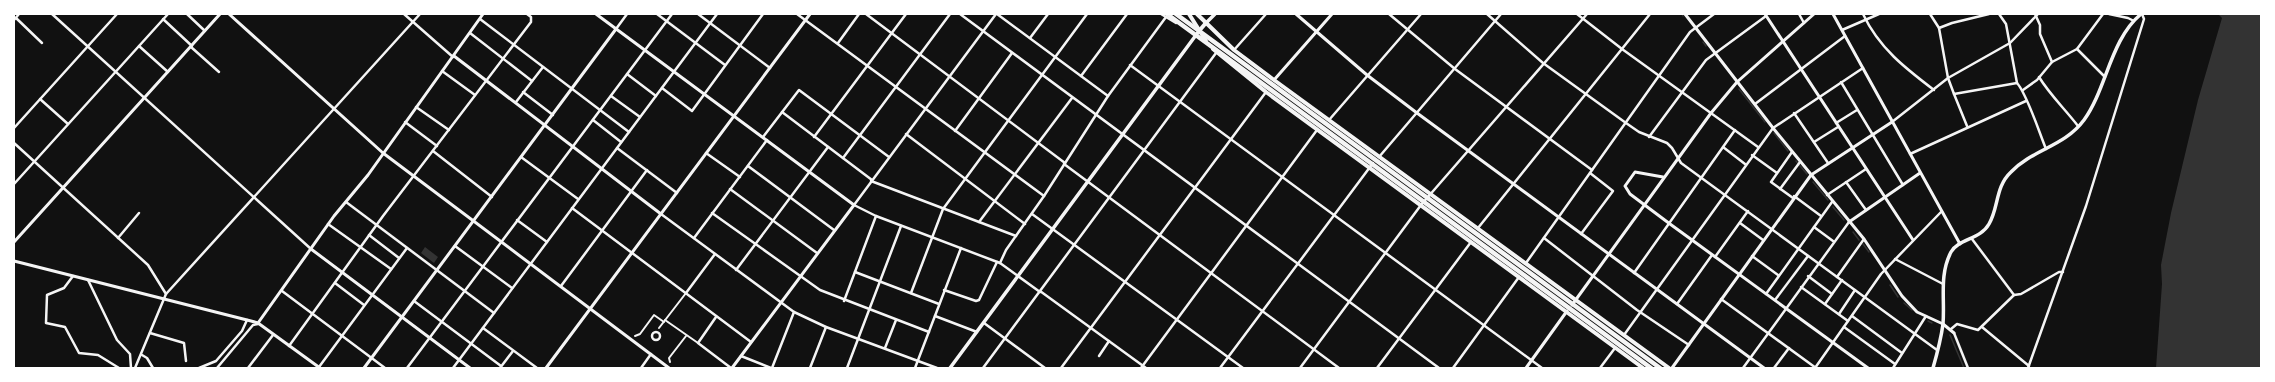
<svg xmlns="http://www.w3.org/2000/svg" width="2275" height="382" viewBox="0 0 2275 382" font-family="'Playfair Display',serif">
<rect width="100%" height="100%" fill="#111"/>
<g fill="#333">
<polygon points="2218,14 2261,14 2261,368 2156,368 2162,284 2161,265 2171,213 2198,100 2222,18"/>
<polygon points="425,247 438,257 434,263 421,253"/>
</g>
<g fill="none" stroke-linecap="round" stroke-linejoin="round">
<g stroke="#333" stroke-width="1.5">
<polyline points="1682,14 1683,16"/>
<polyline points="1703,42 1706,46"/>
<polyline points="1739,89 1765,122"/>
<polyline points="1774,133 1788,151"/>
<polyline points="1796,161 1807,174"/>
<polyline points="1813,182 1828,200"/>
<polyline points="1833,207 1844,220"/>
<polyline points="1853,232 1859,240"/>
<polyline points="1863,244 1869,252"/>
<polyline points="1890,285 1898,297"/>
<polyline points="1904,303 1912,310"/>
<polyline points="1928,321 1932,323"/>
<polyline points="1950,335 1964,368"/>
</g>
<g stroke="#f5f5f5" stroke-width="2">
<polyline points="665,320 698,343"/>
<polyline points="659,328 686,293"/>
<polyline points="635,336 640,334 654,315 664,322"/>
<polyline points="670,362 669,358 686,336"/>
</g>
<g stroke="#f5f5f5" stroke-width="2.5">
<polyline points="52,14 311,249"/>
<polyline points="187,14 205,31"/>
<polyline points="404,14 453,57"/>
<polyline points="657,14 725,65"/>
<polyline points="698,14 770,68"/>
<polyline points="797,14 1044,196"/>
<polyline points="866,14 1065,163"/>
<polyline points="960,14 1439,368"/>
<polyline points="996,14 854,205 876,216 1000,263 1040,292"/>
<polyline points="997,14 1108,96"/>
<polyline points="1161,14 1176,23"/>
<polyline points="1389,14 1455,69 1592,170"/>
<polyline points="1487,14 1543,63 1626,123 1639,132 1667,143 1672,148 1681,163 1937,350"/>
<polyline points="1577,14 1622,49 1758,147"/>
<polyline points="1799,14 1804,23"/>
<path d="M1863 14C1879 48 1905 68 1934 90"/>
<path d="M1930 14 1939 28 1948 78 1954 94 2017 83C2027 94 2039 132 2046 149"/>
<polyline points="1999,14 2006,24 2017,83"/>
<polyline points="2035,14 2040,25 2040,34 2052,62"/>
<polyline points="2109,14 2128,18 2134,21"/>
<polyline points="16,18 42,43"/>
<polyline points="163,19 192,46"/>
<polyline points="480,19 629,132"/>
<polyline points="14,20 19,14"/>
<polyline points="1939,28 1952,23 1989,14"/>
<polyline points="616,29 627,14"/>
<polyline points="1842,30 1879,14"/>
<polyline points="470,33 532,81"/>
<polyline points="1030,38 1048,14"/>
<polyline points="838,43 859,14"/>
<polyline points="139,46 168,72"/>
<polyline points="191,47 219,72"/>
<polyline points="2077,49 2105,77"/>
<polyline points="1234,50 1266,14"/>
<polyline points="1130,65 1542,368"/>
<polyline points="442,71 475,95"/>
<polyline points="627,74 656,96"/>
<polyline points="1081,76 1127,14"/>
<path d="M2039 77C2050 95 2065 109 2078 126"/>
<polyline points="1841,82 1903,185"/>
<polyline points="662,88 692,111 763,14"/>
<polyline points="2023,90 2037,80 2052,62 2077,49 2103,14"/>
<polyline points="523,92 553,115"/>
<polyline points="1954,94 1967,126"/>
<polyline points="611,96 640,117"/>
<polyline points="40,99 68,124"/>
<polyline points="516,102 543,67"/>
<polyline points="1755,104 1845,36"/>
<polyline points="416,107 449,130"/>
<polyline points="782,112 872,180"/>
<polyline points="1794,113 1828,163"/>
<polyline points="593,120 621,142"/>
<polyline points="1329,120 1421,14"/>
<polyline points="405,122 437,146"/>
<polyline points="1892,122 1948,78 2010,43 2038,14"/>
<polyline points="1836,123 1857,110"/>
<polyline points="14,128 117,14"/>
<polyline points="955,131 1012,53"/>
<polyline points="906,134 1025,224"/>
<polyline points="763,137 799,90 889,157"/>
<polyline points="814,137 906,14"/>
<polyline points="1649,137 1706,60 1766,16"/>
<polyline points="1814,142 1838,127"/>
<polyline points="14,143 148,265 166,294 135,368"/>
<polyline points="1723,147 1745,164"/>
<polyline points="617,148 677,193"/>
<polyline points="433,151 492,197"/>
<polyline points="1792,152 1771,182 1793,198"/>
<polyline points="706,153 740,177"/>
<polyline points="1910,154 2026,101"/>
<polyline points="1752,155 1777,173"/>
<polyline points="521,157 578,199"/>
<polyline points="1379,157 1501,14"/>
<polyline points="843,158 950,14"/>
<polyline points="1064,164 1339,368"/>
<polyline points="748,166 834,230"/>
<polyline points="871,181 1016,236"/>
<polyline points="1846,182 1866,210"/>
<polyline points="14,184 168,14"/>
<polyline points="730,189 817,253"/>
<polyline points="1780,189 1800,162"/>
<polyline points="1827,195 1866,169"/>
<polyline points="1794,196 1821,216"/>
<polyline points="346,202 494,313"/>
<polyline points="572,208 751,342"/>
<polyline points="712,213 820,290 929,332"/>
<polyline points="661,214 794,312 826,327 937,368"/>
<polyline points="1032,214 1243,368"/>
<polyline points="517,220 547,242"/>
<polyline points="979,222 1072,98"/>
<polyline points="1740,223 1763,240"/>
<polyline points="328,224 391,269"/>
<polyline points="1814,227 1833,241"/>
<polyline points="1478,228 1650,14"/>
<polyline points="1581,234 1613,191 1590,173"/>
<polyline points="369,235 399,258"/>
<polyline points="118,238 139,213"/>
<polyline points="694,238 767,140"/>
<polyline points="1544,238 1637,310 1689,345"/>
<polyline points="1972,239 2014,295"/>
<polyline points="455,246 512,288"/>
<polyline points="1752,256 1778,275"/>
<polyline points="1715,257 1748,211"/>
<polyline points="1895,259 1943,284"/>
<polyline points="1000,263 1006,250 1044,196 1108,96 1166,17"/>
<polyline points="1526,263 1690,32 1714,14"/>
<polyline points="736,270 828,147"/>
<polyline points="855,272 939,304"/>
<polyline points="1634,273 1735,130"/>
<polyline points="73,276 64,288 47,295 46,323 65,327 79,353 98,355 119,368"/>
<polyline points="1808,276 1832,294"/>
<polyline points="1837,277 1864,239"/>
<polyline points="88,280 117,340 130,354 131,368"/>
<polyline points="335,283 364,305"/>
<polyline points="561,286 647,170"/>
<polyline points="1801,287 1848,321"/>
<polyline points="944,290 976,301 979,300 997,262"/>
<polyline points="282,291 385,368"/>
<polyline points="1040,291 1146,368"/>
<polyline points="686,293 715,254"/>
<polyline points="911,293 943,209 1087,14"/>
<polyline points="166,294 420,14"/>
<polyline points="1766,294 1832,202"/>
<polyline points="1721,299 1816,368"/>
<polyline points="1775,300 1808,256"/>
<polyline points="414,301 501,366"/>
<polyline points="844,301 876,216"/>
<polyline points="1677,304 1712,255"/>
<polyline points="1825,304 1842,280"/>
<polyline points="1839,314 1855,290"/>
<polyline points="935,316 977,332"/>
<polyline points="1852,316 1902,353"/>
<polyline points="716,317 698,343 731,368"/>
<polyline points="984,323 1045,368"/>
<polyline points="1844,327 1895,364"/>
<polyline points="1982,327 2029,366"/>
<polyline points="483,328 537,368"/>
<polyline points="1951,329 1957,324 1978,330 2014,295 2021,294 2059,272 2063,272"/>
<circle cx="656" cy="336" r="4"/>
<polyline points="150,333 184,343 186,361"/>
<polyline points="1954,333 1968,368"/>
<polyline points="1624,335 1773,128 1863,68"/>
<polyline points="289,346 383,216 531,22 531,17 527,14"/>
<polyline points="885,348 896,320"/>
<polyline points="142,355 147,358 153,368"/>
<polyline points="741,356 771,368"/>
<polyline points="1099,356 1109,341"/>
<polyline points="319,367 407,248"/>
<polyline points="199,368 216,361 242,331 247,320"/>
<polyline points="217,368 253,325 258,324"/>
<polyline points="248,368 273,335"/>
<polyline points="407,368 672,14"/>
<polyline points="453,368 717,14"/>
<polyline points="500,368 513,351"/>
<polyline points="641,368 651,354"/>
<polyline points="772,368 794,312"/>
<polyline points="810,368 826,327"/>
<polyline points="847,368 901,226"/>
<polyline points="915,368 961,248"/>
<polyline points="983,368 1216,53"/>
<polyline points="1061,368 1266,92"/>
<polyline points="1141,368 1317,130"/>
<polyline points="1220,368 1373,163"/>
<polyline points="1300,368 1421,205 1587,14"/>
<polyline points="1377,368 1471,242"/>
<polyline points="1453,368 1519,277"/>
<polyline points="1600,368 1615,348"/>
<polyline points="1743,368 1849,222"/>
<polyline points="1774,368 1789,348"/>
<polyline points="1815,368 1881,274 1941,212"/>
<polyline points="1893,368 1926,316"/>
<polyline points="2028,368 2086,206 2144,19 2142,14"/>
</g>
<g stroke="#f5f5f5" stroke-width="3">
<polyline points="229,14 383,153 669,368"/>
<polyline points="596,14 854,205 732,368"/>
<polyline points="1296,14 1367,75 1417,113 1764,368"/>
<polyline points="1685,14 1773,128 1864,239 1902,296 1917,312 1943,324 1954,333"/>
<polyline points="1765,14 1913,240"/>
<polyline points="1833,14 1960,244"/>
<polyline points="454,56 661,214"/>
<polyline points="1274,80 1332,14"/>
<polyline points="1663,177 1635,172 1625,186 1630,194 1670,224 1868,368"/>
<polyline points="1849,222 1920,173"/>
<polyline points="14,242 220,14"/>
<polyline points="311,249 470,368"/>
<polyline points="14,261 251,321 258,323 320,368"/>
<polyline points="1572,305 1711,113 1737,82 1814,14"/>
<polyline points="258,323 334,216 368,175 483,14"/>
<polyline points="364,368 616,29"/>
<polyline points="546,368 810,14"/>
<polyline points="1526,368 1567,311"/>
<polyline points="1672,368 1811,175 1892,122"/>
</g>
<g stroke="#f5f5f5" stroke-width="3.5">
<polyline points="1205,24 1215,14"/>
<polyline points="950,368 1199,31"/>
<path d="M1933 368C1937 354 1941 339 1943 324 1945 299 1939 275 1951 252 1959 238 1980 240 1989 224 1999 207 1995 187 2011 172 2033 149 2064 147 2084 120 2107 88 2110 40 2141 14"/>
</g>
<polyline stroke="#f5f5f5" stroke-width="4" points="1199,31 1205,24"/>
<g stroke="#f5f5f5" stroke-width="4">
<polyline points="1189,14 1206,41"/>
<polyline points="1197,14 1234,50 1274,80 1669,368"/>
<polyline points="1213,49 1266,92 1643,368"/>
</g>
<g stroke="#f5f5f5" stroke-width="4.5">
<polyline points="1167,14 1651,368"/>
<polyline points="1176,14 1660,368"/>
</g>
</g>
<rect width="2275" height="382" fill="none" stroke="#ffffff" stroke-width="30"/>
</svg>
